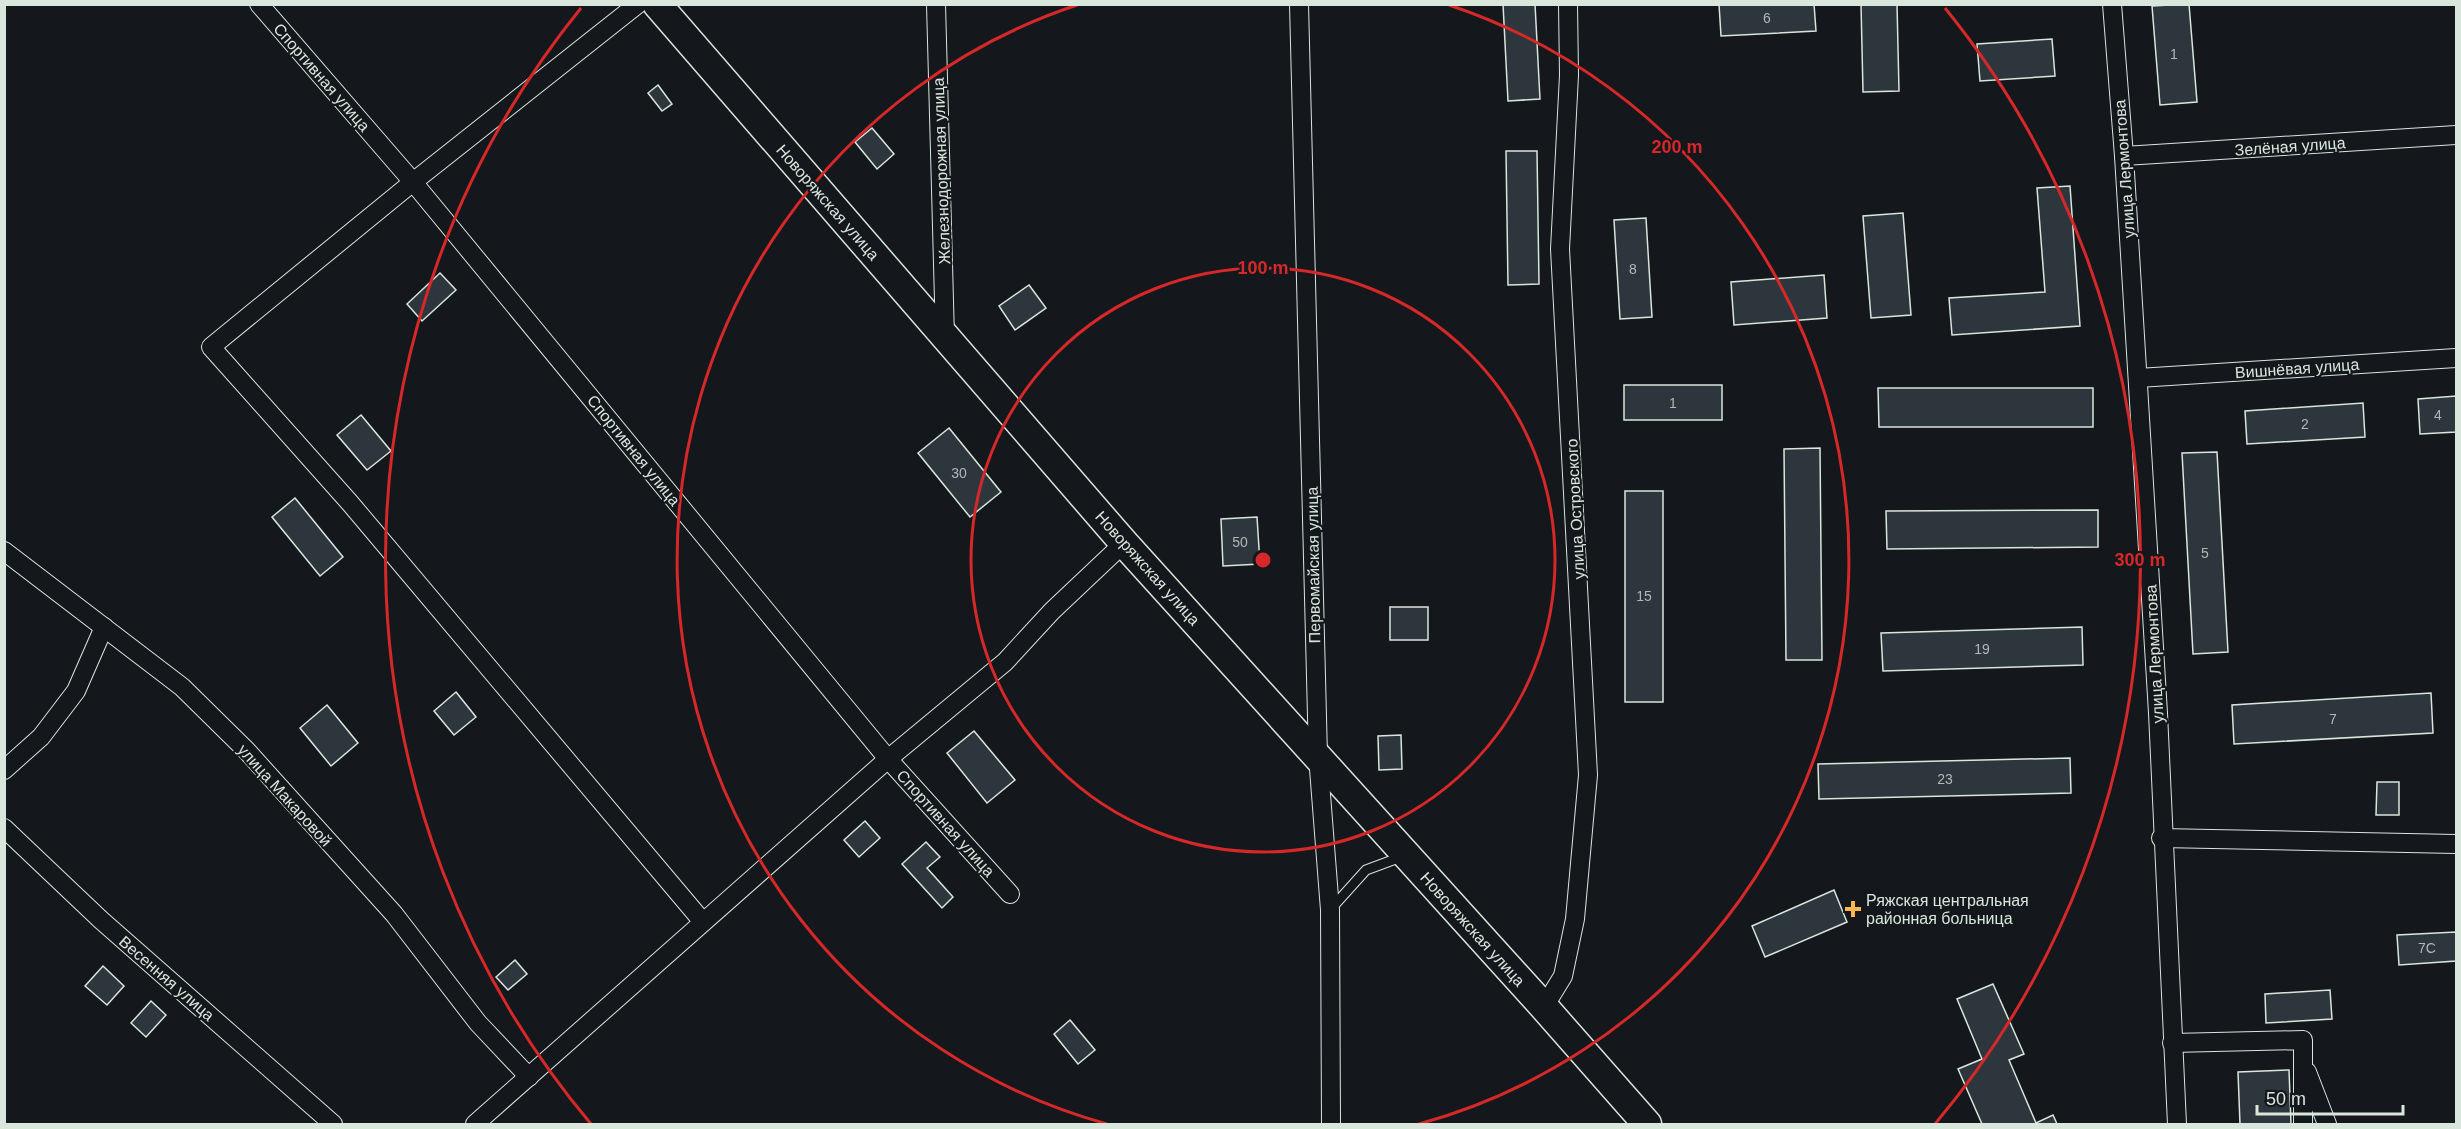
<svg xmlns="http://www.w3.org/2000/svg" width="2461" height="1129" viewBox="0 0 2461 1129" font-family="Helvetica,sans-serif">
<rect width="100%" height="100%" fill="#14181c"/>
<g fill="#2c363c" stroke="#d8e6dc" stroke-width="1.5">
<polygon points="1503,4 1535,4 1540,99 1508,101"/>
<polygon points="1719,4 1814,4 1816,31 1721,36"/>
<polygon points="1861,4 1897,4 1899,91 1863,92"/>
<polygon points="2189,4 2197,102 2160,105 2152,6"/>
<polygon points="2052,39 2055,76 1980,81 1977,44"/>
<polygon points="658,85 672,104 662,111 648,93"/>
<polygon points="872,128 894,154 877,169 855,142"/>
<polygon points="1506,151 1537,151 1539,284 1508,285"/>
<polygon points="2070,186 2080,326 1952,335 1949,298 2045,292 2037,188"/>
<polygon points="1903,213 1911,315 1871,318 1863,216"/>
<polygon points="1646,218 1652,317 1620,319 1614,220"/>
<polygon points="440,273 456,290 422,321 407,304"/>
<polygon points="1824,275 1827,318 1734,325 1731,282"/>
<polygon points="1029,285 1046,308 1015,330 999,306"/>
<rect x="1624" y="385" width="98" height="35"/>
<polygon points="1878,388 2093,388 2093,427 1879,427"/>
<polygon points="2456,396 2456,432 2420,434 2418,399"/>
<polygon points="2363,403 2365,437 2247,444 2245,411"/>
<polygon points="361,415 391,451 367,470 337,435"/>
<polygon points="949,428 1001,492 970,517 918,453"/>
<polygon points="1820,448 1822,660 1786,660 1784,449"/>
<polygon points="2217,452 2228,652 2193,654 2182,453"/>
<rect x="1625" y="491" width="38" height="211"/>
<polygon points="295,498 343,557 320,576 272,517"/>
<polygon points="2098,510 2098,547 1887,549 1886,511"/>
<polygon points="1257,517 1260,564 1223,566 1221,519"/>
<rect x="1390" y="607" width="38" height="33"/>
<polygon points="2082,627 2083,665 1883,671 1881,633"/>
<polygon points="456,692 476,717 454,735 434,711"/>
<polygon points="2431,693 2433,733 2234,744 2232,705"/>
<polygon points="327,705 358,743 331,766 300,728"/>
<polygon points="974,731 1015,780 987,803 947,753"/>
<polygon points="1401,735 1402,769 1379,770 1378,736"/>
<polygon points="2070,758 2071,793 1819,799 1818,764"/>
<polygon points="2377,782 2399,782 2399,815 2376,815"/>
<polygon points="865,821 880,838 859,857 844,840"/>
<polygon points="926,842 940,857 927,868 953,897 942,908 902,864"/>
<polygon points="1834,890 1847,922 1765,957 1752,926"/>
<polygon points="2456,932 2456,961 2399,965 2397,935"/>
<polygon points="515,960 527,974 508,990 496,977"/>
<polygon points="103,966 124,986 107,1005 85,986"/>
<polygon points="1993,984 2024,1054 2009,1060 2036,1123 2053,1115 2057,1124 1982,1124 1958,1069 1982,1059 1957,999"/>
<polygon points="2330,990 2332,1019 2266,1023 2265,994"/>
<polygon points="151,1001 166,1015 146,1037 131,1023"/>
<polygon points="1070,1020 1095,1050 1078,1064 1054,1034"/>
<polygon points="2289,1070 2291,1124 2240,1124 2238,1072"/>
</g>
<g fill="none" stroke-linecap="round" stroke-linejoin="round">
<g stroke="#d8e6dc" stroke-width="11">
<polyline id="service" points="1330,910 1366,870 1401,857"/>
</g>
<g stroke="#d8e6dc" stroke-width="20">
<g id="minor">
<polyline points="259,4 413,182 888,759 1010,894"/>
<polyline points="638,4 413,182 211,347 350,503 703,922"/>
<polyline points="936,4 945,338"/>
<polyline points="1299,4 1318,756 1330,910 1331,1124"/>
<polyline points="2112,4 2124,156 2158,713 2177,1124"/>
<polyline points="2124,156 2456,135"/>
<polyline points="2138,378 2456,358"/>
<polyline points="4,551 182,687 247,751 394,914 478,1023 529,1077"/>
<polyline points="4,770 41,737 76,691 104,627"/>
<polyline points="4,828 101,920 333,1124"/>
<polyline points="2161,838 2456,844"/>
<polyline points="1544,1007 1563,976 1575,919 1588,775 1560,249 1569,75 1568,4"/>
<polyline points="2172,1043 2303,1040 2303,1124"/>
<polyline points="2307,1072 2327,1124"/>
<polyline points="475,1124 888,759 1005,662 1052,611 1124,543"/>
</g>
</g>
<g stroke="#d8e6dc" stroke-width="31">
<polyline id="primary" points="657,4 1124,543 1544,1007 1647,1124"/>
</g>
<use href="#service" stroke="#14181c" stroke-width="9"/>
<use href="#minor" stroke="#14181c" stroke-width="18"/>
<use href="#primary" stroke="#14181c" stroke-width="28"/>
</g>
<g fill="none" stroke="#d62828" stroke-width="3">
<circle cx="1263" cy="560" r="292"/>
<path d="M1107 1124A585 585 0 0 1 1077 5M1449 5A585 585 0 0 1 1419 1124"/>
<path d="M591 1124A877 877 0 0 1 581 8M1945 8A877 877 0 0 1 1935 1124"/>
</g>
<path fill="#ffb74d" stroke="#14181c" stroke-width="2" d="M1850 900h6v6h6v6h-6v6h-6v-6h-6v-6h6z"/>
<g text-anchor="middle" stroke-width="4.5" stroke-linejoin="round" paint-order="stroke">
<g font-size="14" fill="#adbab4">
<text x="1767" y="23">6</text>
<text x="2174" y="59">1</text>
<text x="1633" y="274">8</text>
<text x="1673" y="408">1</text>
<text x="2438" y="420">4</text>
<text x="2305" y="429">2</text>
<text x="959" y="478">30</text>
<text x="1240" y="547">50</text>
<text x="2205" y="558">5</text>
<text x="1644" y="601">15</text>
<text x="1982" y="654">19</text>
<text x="2333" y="724">7</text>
<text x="1945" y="784">23</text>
<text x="2427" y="953">7С</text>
</g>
<g font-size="16" fill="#d8e6dc" stroke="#14181c">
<text transform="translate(322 77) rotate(49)" y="6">Спортивная улица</text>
<text transform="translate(2290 146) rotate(-4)" y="6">Зелёная улица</text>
<text transform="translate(2124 169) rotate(-94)" y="6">улица Лермонтова</text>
<text transform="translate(941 171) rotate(-92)" y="6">Железнодорожная улица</text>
<text transform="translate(828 202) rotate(49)" y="6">Новоряжская улица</text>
<text transform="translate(2297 368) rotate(-4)" y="6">Вишнёвая улица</text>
<text transform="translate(634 450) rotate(51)" y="6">Спортивная улица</text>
<text transform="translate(1575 509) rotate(-93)" y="6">улица Островского</text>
<text transform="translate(1313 565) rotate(-91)" y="6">Первомайская улица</text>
<text transform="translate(1148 568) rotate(48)" y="6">Новоряжская улица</text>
<text transform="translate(2154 654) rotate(-93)" y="6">улица Лермонтова</text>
<text transform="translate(285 795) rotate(48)" y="6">улица Макаровой</text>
<text transform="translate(946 823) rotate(48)" y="6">Спортивная улица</text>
<text transform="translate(1473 929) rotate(48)" y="6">Новоряжская улица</text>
<text transform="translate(167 978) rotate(41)" y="6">Весенняя улица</text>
</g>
<g font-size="16" fill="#d8e6dc" stroke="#14181c" text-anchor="start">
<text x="1866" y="906">Ряжская центральная<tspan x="1866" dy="18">районная больница</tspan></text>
</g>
</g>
<circle cx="1263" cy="560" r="9" fill="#d62828" stroke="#14181c" stroke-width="3"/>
<g font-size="18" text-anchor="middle" font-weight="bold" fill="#d62828" stroke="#14181c" stroke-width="4.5" stroke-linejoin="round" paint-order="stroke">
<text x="1677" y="153">200 m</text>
<text x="1263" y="274">100 m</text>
<text x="2140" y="566">300 m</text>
</g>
<rect width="2461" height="1129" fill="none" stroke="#d8e6dc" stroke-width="12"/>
<path d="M2257 1105v9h146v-9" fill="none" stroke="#d8e6dc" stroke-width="3"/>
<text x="2266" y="1105" font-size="18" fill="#d8e6dc" stroke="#14181c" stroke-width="4.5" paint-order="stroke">50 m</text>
</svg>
